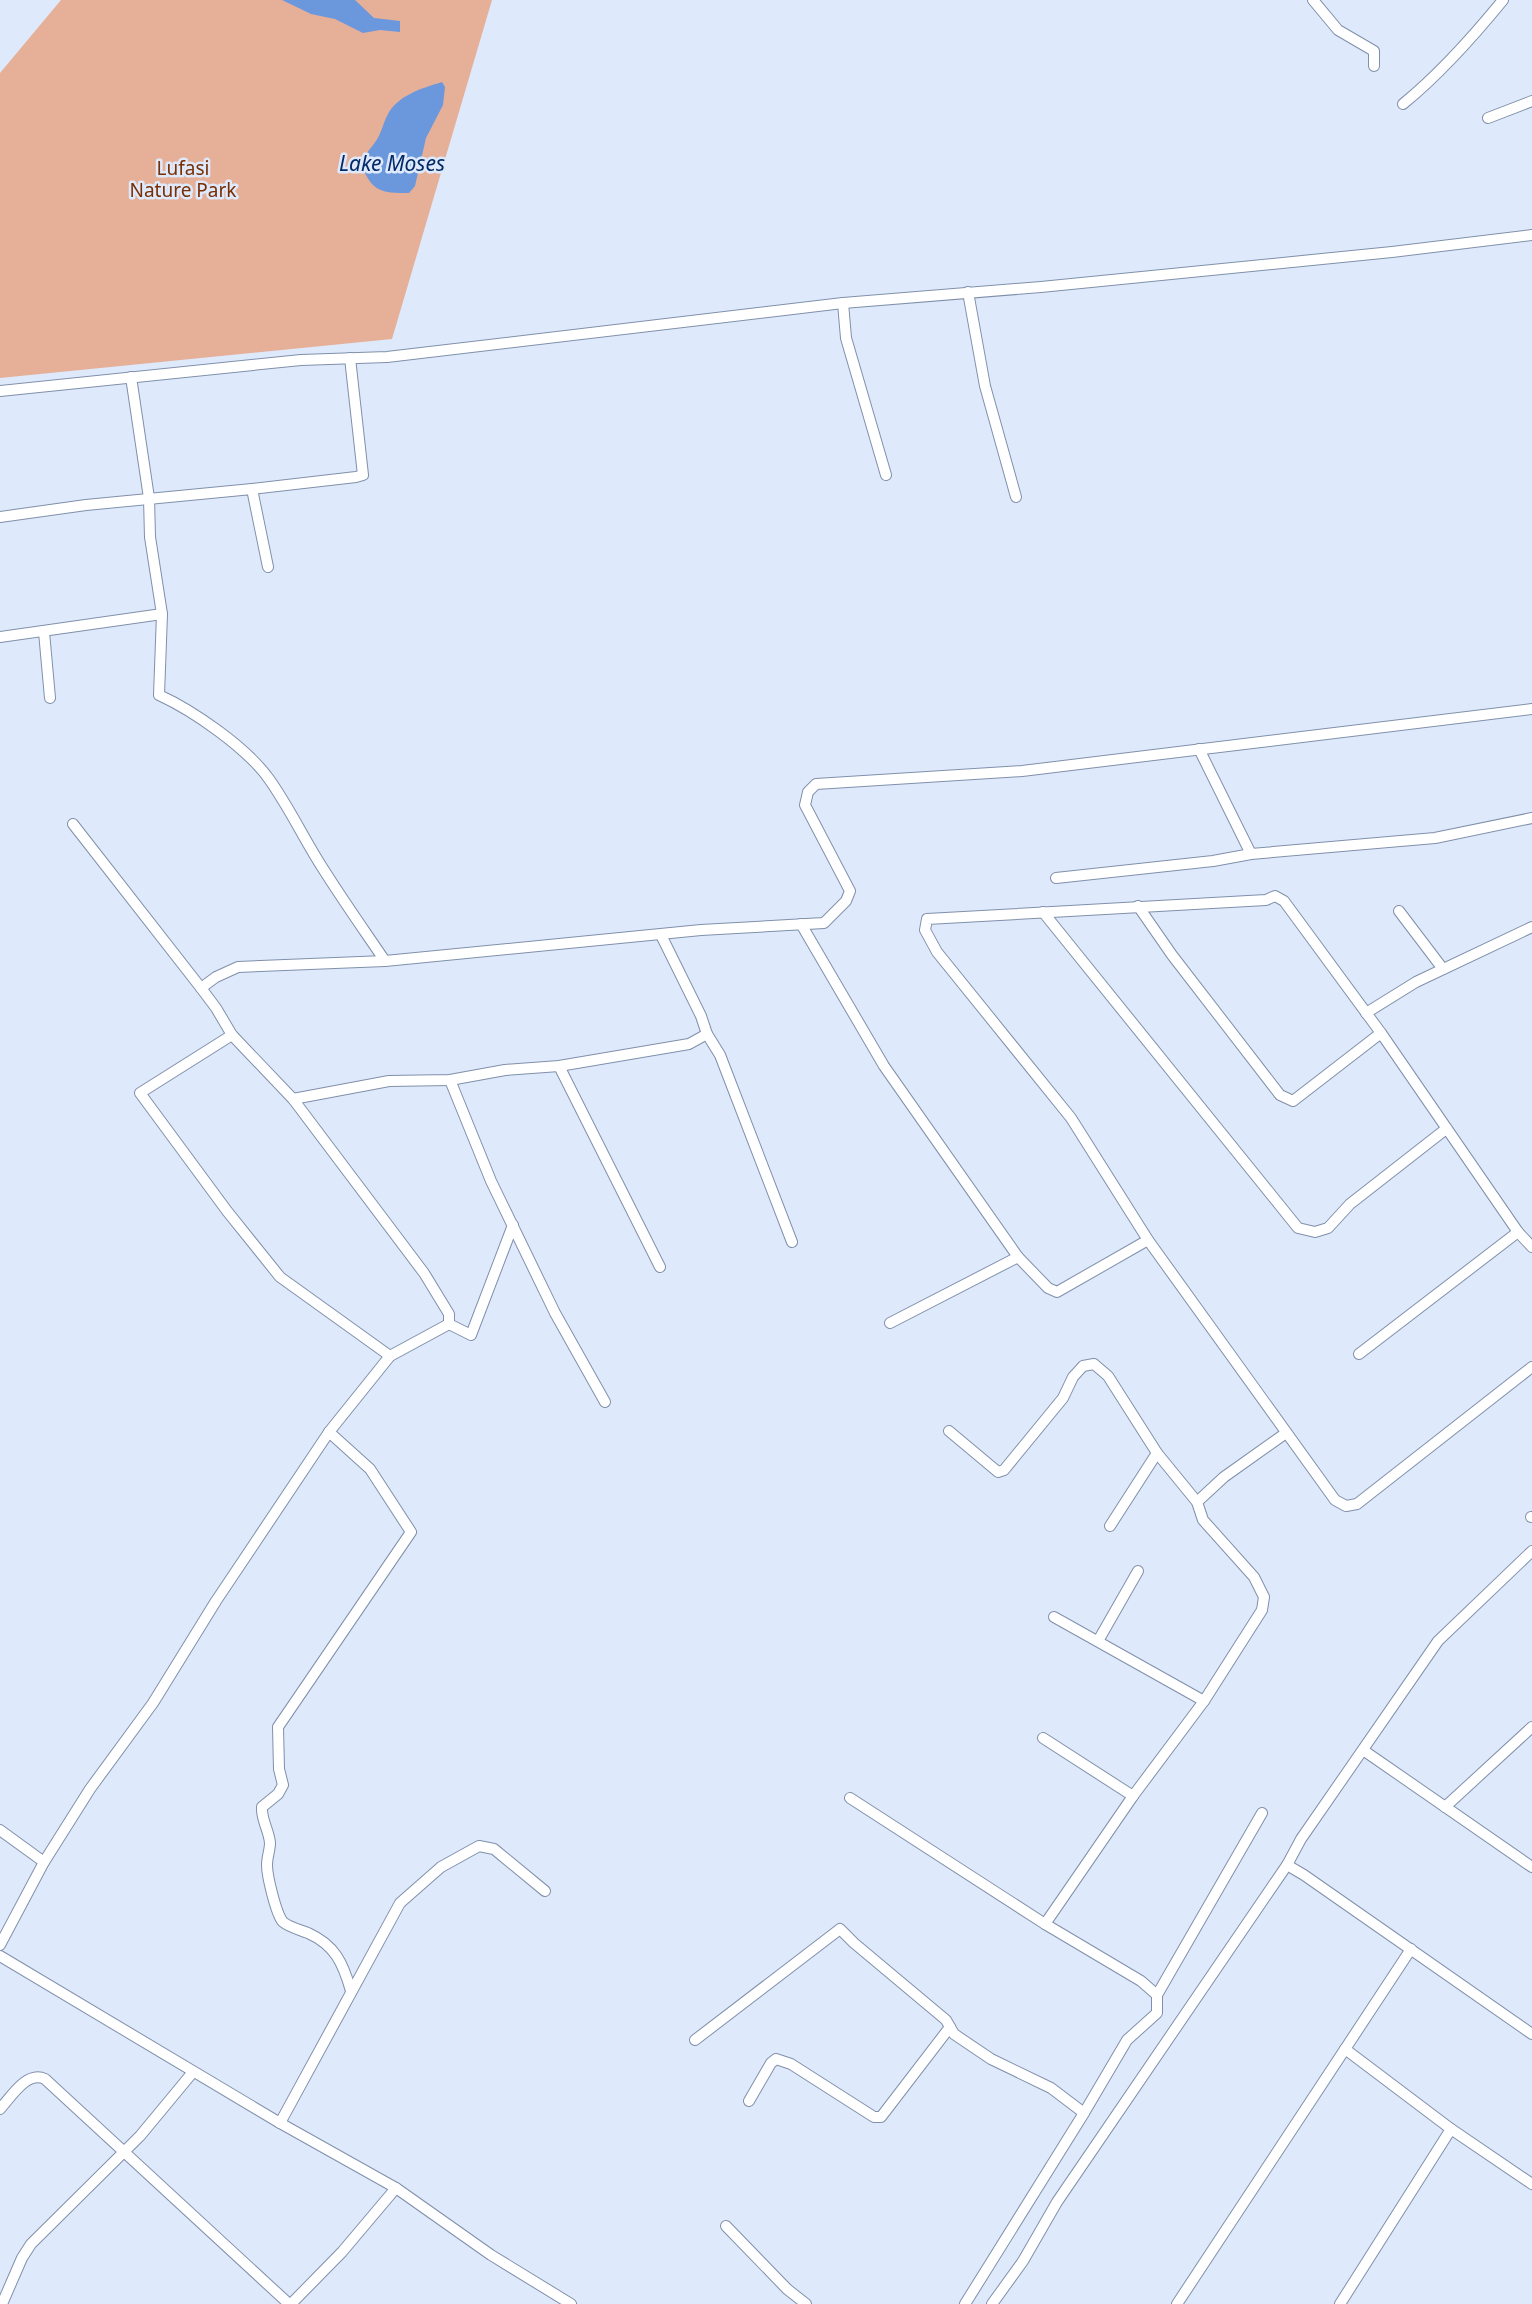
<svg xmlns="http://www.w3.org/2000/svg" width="1532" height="2304" viewBox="0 0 1532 2304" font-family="'Noto Sans',sans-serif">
<rect width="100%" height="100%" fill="#dee9fb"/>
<polygon fill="#e5af98" points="61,0 492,0 392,339 0,378 0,73"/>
<g fill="#6b97dd">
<polygon points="282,0 355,0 374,18 400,21 400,32 380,30 363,33 335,19 311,14"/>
<path d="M442 82 445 87 443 105 426 138 415 186 409 193C381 193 372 192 361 164 365 153 370 150 376 141 381 134 383 124 387 116 397 95 423 88 442 82Z"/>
</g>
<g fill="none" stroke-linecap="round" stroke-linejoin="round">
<g stroke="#8090ab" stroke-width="12">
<g id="minor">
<polyline points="1313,0 1338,30 1374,51 1374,66"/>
<path d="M1403 104C1441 73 1472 38 1503 0"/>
<polyline points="1488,118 1532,101"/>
<polyline points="968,292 985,386 1016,497"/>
<polyline points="843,303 846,338 886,475"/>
<path d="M131 377 149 498 150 537 162 614 159 695C194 711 247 748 269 779 289 807 304 839 322 867 342 899 364 930 385 961"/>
<polyline points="0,391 301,360 387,357 843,303 1041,287 1392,252 1532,235"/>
<polyline points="252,489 356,477 363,475 350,358"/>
<polyline points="0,517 86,505 252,489 268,567"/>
<polyline points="44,632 50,698"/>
<polyline points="0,637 162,614"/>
<polyline points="1199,749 1251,854"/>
<polyline points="1056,878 1213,861 1251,854 1435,838 1532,818"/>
<polyline points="1138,906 1172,955 1280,1095 1293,1101 1381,1033"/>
<polyline points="1399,911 1443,969"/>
<polyline points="1043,912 1298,1228 1315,1232 1328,1228 1350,1204 1446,1129"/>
<polyline points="801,924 884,1066 1018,1257 1048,1288 1057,1292 1148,1240"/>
<polyline points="661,935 701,1016 707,1034 720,1055 792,1242"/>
<polyline points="201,988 216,977 238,967 385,961 701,930 824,923 846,901 850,891 805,805 808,792 816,784 1022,771 1532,709"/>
<polyline points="1366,1013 1416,982 1532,927"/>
<polyline points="232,1035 140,1093 227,1211 280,1277 390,1356"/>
<polyline points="559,1066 660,1267"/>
<polyline points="450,1080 491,1181 555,1313 605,1402"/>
<polyline points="293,1099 389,1081 450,1080 505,1070 559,1066 689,1044 707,1034"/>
<polyline points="1532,1247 1518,1232 1381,1033 1284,901 1275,896 1266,900 927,919 925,930 937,952 1071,1118 1148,1240 1335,1500 1346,1506 1357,1504 1532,1367"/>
<polyline points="890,1323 1018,1257"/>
<polyline points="449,1324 471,1335 513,1225"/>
<polyline points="1359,1354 1518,1232"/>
<polyline points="949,1431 998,1472 1004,1470 1063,1398 1073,1377 1083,1366 1094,1364 1108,1376 1157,1453 1197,1502 1203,1520 1254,1577 1264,1597 1262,1610 1204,1701 1133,1796 1045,1924"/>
<path d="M329 1432 370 1469 411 1532 278 1727 279 1769 283 1785 278 1794 262 1807C261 1820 269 1830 270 1843 270 1850 267 1857 267 1865 267 1876 276 1914 283 1922 289 1927 300 1930 308 1933 335 1945 343 1963 351 1991"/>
<polyline points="1197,1502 1224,1477 1286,1433"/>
<polyline points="1531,1517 1532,1517"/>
<polyline points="1110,1526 1157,1453"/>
<polyline points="1054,1617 1204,1701"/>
<polyline points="1098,1641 1138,1571"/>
<polyline points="1043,1738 1133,1796"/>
<polyline points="1363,1750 1532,1867"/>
<polyline points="850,1798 1045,1924 1141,1981 1157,1995"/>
<polyline points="1445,1807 1532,1727"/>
<polyline points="0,1830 44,1862"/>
<polyline points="1287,1865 1304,1875 1532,2034"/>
<polyline points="0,1945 44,1862 90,1789 153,1703 216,1601 329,1432 390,1356 449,1324 449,1314 424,1273 293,1099 232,1035 216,1008 201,988 73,824"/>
<polyline points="0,1956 280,2123 396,2188 491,2255 571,2304"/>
<polyline points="695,2040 840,1929 854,1943 946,2020 954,2034 991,2059 1051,2088 1084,2113"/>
<polyline points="1345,2049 1451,2129 1532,2184"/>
<polyline points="749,2101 771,2063 776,2059 791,2064 874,2117 881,2117 950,2027"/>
<path d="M0 2109C11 2097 27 2070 45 2079L289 2304"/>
<polyline points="280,2123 400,1903 441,1867 479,1846 494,1849 545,1891"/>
<polyline points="726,2226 787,2289 806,2304"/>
<polyline points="2,2304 22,2258 31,2244 140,2136 193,2072"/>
<polyline points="291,2304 342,2252 396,2188"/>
<polyline points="965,2304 1084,2113 1127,2040 1157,2013 1157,1995 1262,1813"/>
<polyline points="992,2304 1023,2261 1057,2202 1287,1865 1301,1839 1438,1641 1532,1551"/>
<polyline points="1177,2304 1411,1949"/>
<polyline points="1340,2304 1451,2129"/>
</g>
</g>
<use href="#minor" stroke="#fff" stroke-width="10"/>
</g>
<g text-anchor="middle" stroke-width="5" stroke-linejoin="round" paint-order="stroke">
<g font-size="19" fill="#7a2e02" stroke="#dee9fb">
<text x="183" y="175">Lufasi<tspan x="183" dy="22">Nature Park</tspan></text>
</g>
<g font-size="21" font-style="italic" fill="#032a68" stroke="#dee9fb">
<text x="392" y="171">Lake Moses</text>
</g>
</g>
</svg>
